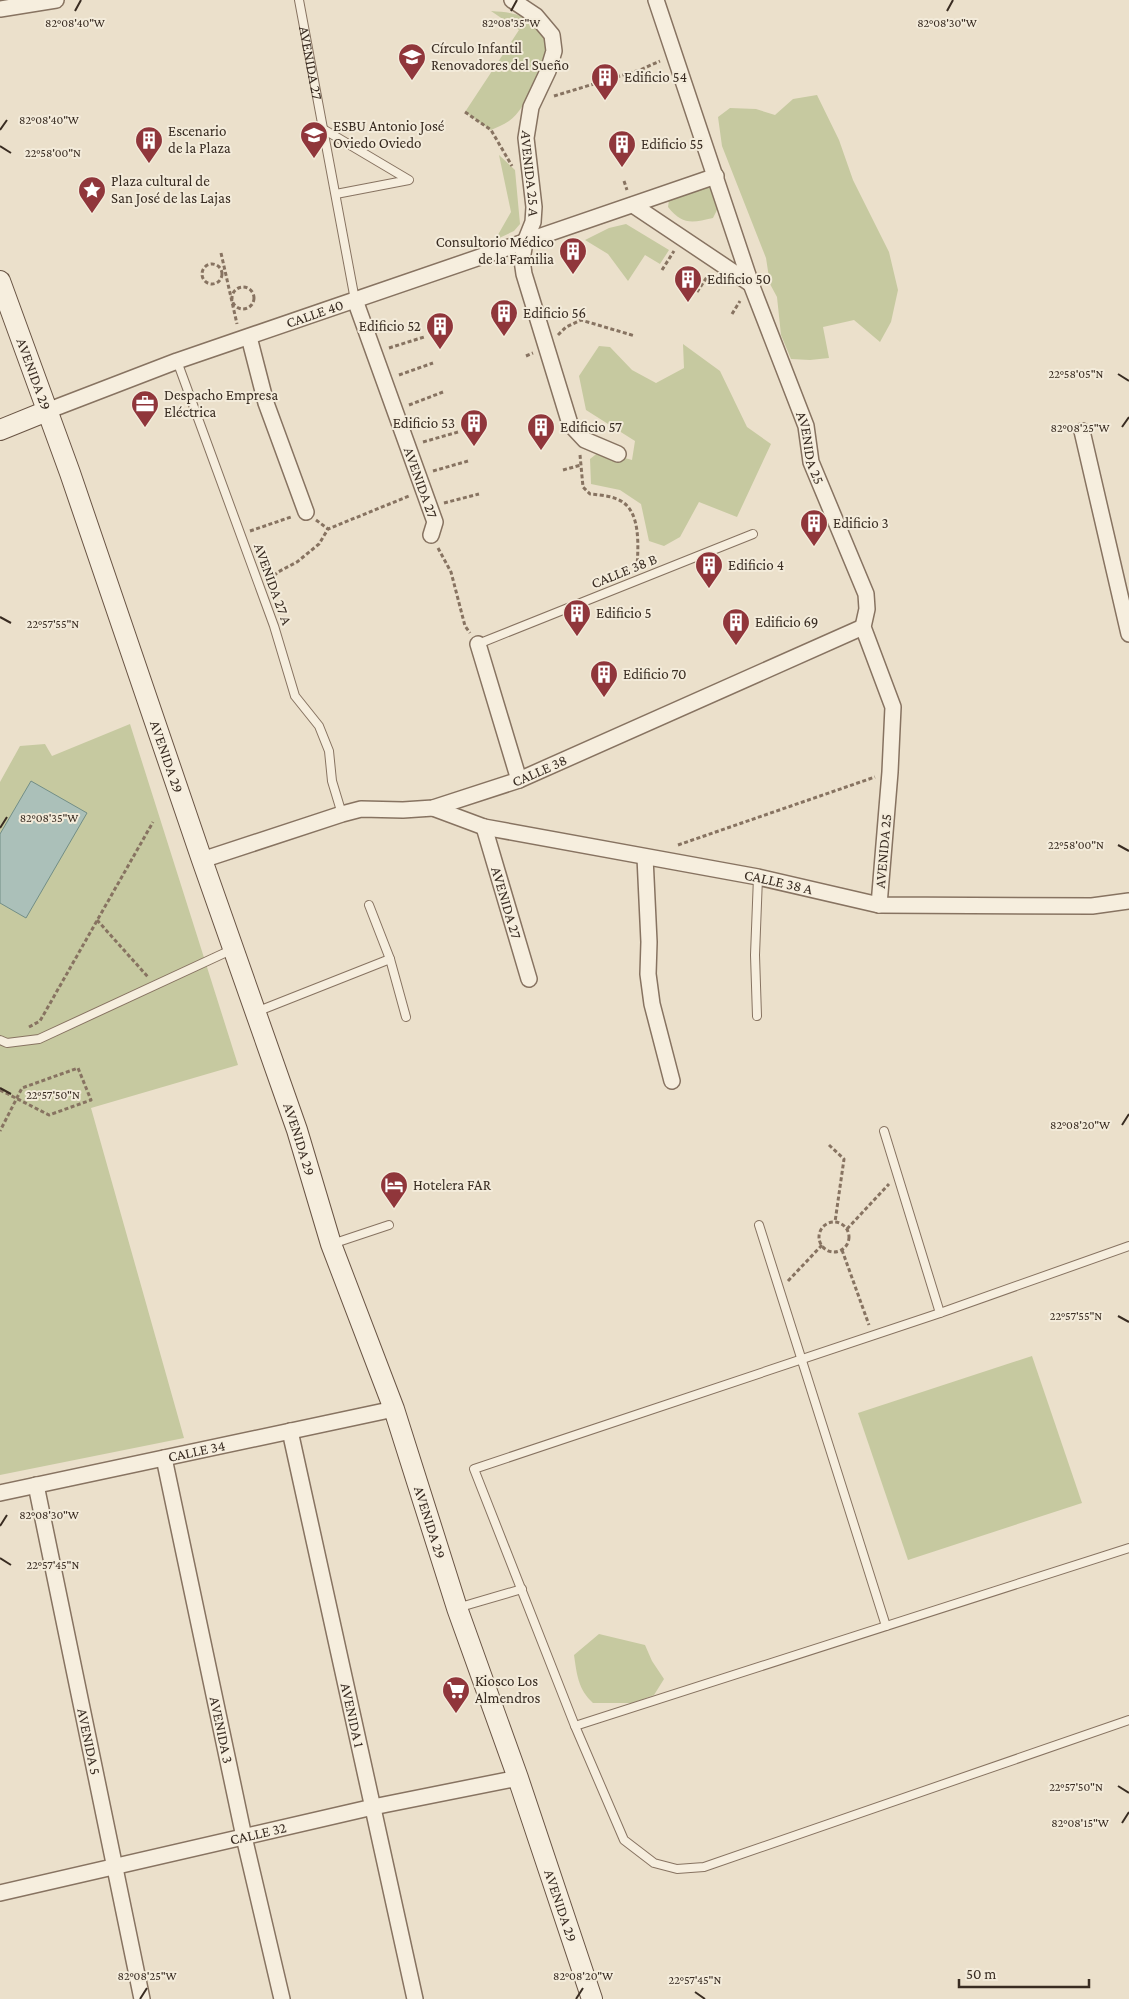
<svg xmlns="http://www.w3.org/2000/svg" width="1129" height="1999" viewBox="0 0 1129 1999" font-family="'Crimson Pro',serif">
<rect width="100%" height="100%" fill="#ebe0cb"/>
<g fill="#c6c9a0">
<path d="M491 11C522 13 526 16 548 38 545 61 528 108 509 121 503 125 497 127 491 130L465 112 519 30Z"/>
<polygon points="817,95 839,140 853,180 889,252 898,290 891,322 880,342 854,320 823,327 829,358 810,360 791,359 781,335 777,297 770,284 766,258 722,146 718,117 730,108 756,109 775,115 793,99"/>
<polygon points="499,155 515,170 520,224 514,231 495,240 511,212"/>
<path d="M710 185 718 208 713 218C692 223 682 225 668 207L669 200Z"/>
<polygon points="626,224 669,250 660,264 645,255 628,281 608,254 585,240 609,228"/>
<polygon points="683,344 720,371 747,427 771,444 737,517 699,502 680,537 664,546 649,541 641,504 620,490 591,484 590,459 600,451 632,460 635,441 586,410 579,376 599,346 610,347 632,370 656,383 684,368"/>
<polygon points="130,724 238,1065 91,1108 184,1438 0,1475 0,782 20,746 45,744 52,756"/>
<polygon points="1032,1356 1082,1503 908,1560 858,1413"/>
<path d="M599 1634 645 1645 652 1661 664 1679 654 1695 633 1703H593C578 1689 577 1675 574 1655Z"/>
</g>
<polygon fill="#abc0b9" stroke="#728e86" points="31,781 87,813 26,918 0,903 0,834"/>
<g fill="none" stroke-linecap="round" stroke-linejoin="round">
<g stroke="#877361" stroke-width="10">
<g id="service">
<path id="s1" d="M299 0 355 300"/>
<polyline points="323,129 409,180 336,194"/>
<polyline points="177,361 274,626 295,696 319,726 329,751 332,781 342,814"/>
<polyline points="478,644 753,534"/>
<polyline points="369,905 390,959 406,1017"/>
<polyline points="256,1012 390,959"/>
<polyline points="757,1016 755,955 758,877"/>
<polyline points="0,1040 7,1043 39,1039 231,950"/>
<polyline points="884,1131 940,1313"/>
<polyline points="759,1225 886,1626"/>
<polyline points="332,1244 389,1225"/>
<polyline points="1129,1246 940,1313 474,1469 575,1726 624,1840 654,1863 677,1869 704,1867 1129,1720"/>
<polyline points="457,1608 522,1589"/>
<polyline points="575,1726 1129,1548"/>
</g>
</g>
<g stroke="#877361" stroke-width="18">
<g id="minor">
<path id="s2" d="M512 0 536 16 552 35 554 51 548 71 531 107 526 138 534 207 533 222 525 242 522 260 524 274 570 424 585 440 618 454"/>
<path id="s3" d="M656 0 751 284 806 426 811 462 866 594 867 609 863 627 893 707 890 772 879 905"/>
<polyline points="0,9 56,0"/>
<polyline points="633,205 751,284"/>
<path id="s4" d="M355 300 435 522 431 535"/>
<polyline points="249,337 266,403 306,512"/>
<path id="s5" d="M47 411 177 361 716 176"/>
<polyline points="1082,431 1129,634"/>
<polyline points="478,644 519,780"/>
<path id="s6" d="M433 808 484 827 758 877 879 905 1092 906 1129 901"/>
<path id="s7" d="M484 827 529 979"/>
<polyline points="645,857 649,942 648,974 652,1004 672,1081"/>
<path id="s8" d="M202 860 342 814 361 809 403 810 433 808 519 780 863 627"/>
<path id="s9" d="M290 1431 415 1999"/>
<path id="s10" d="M164 1458 244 1837 282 1999"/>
<path id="s11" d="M36 1485 142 1999"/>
<path id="s12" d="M0 1493 394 1409"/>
<path id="s13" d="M0 1893 373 1807 518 1778"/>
</g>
</g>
<g stroke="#695444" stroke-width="22">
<g id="secondary">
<path id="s14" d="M0 281 70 473 202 860 297 1130 331 1244 394 1409 457 1608 518 1778 592 1999"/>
<polyline points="0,430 47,411"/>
</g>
</g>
<g stroke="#877361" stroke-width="3" stroke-dasharray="4 2.5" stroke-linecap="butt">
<polyline points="554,96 640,70 660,61"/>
<polyline points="465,112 491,130 512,166"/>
<polyline points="624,181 627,190"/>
<polyline points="221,253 237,324"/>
<circle cx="212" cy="274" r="10"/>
<polyline points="662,270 674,251"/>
<circle cx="243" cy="298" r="11"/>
<polyline points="697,292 709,274"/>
<polyline points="732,314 740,301"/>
<polyline points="558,335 566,327 581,320 635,336"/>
<polyline points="389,348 424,337"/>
<polyline points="526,356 533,353"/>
<polyline points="399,375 433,363"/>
<polyline points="409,405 443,392"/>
<polyline points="423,442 458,432"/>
<path d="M580 455 583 487 590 494C601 495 615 496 624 503 641 516 638 549 637 568"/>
<polyline points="563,470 581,465"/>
<polyline points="433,471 468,461"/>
<polyline points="444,503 479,494"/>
<polyline points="316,520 328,529"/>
<polyline points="250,531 291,517"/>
<polyline points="438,548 451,572 465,626 470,633"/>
<polyline points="269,580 278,572 297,562 319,544 328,529 409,496"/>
<polyline points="678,845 875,777"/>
<polyline points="97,920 148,977"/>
<polyline points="29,1027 40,1021 153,822"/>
<polyline points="0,1090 49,1115 91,1100 78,1068 22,1088 0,1131"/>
<polyline points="829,1145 844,1159 835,1222"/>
<circle cx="834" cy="1237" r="15"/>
<polyline points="847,1229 889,1184"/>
<polyline points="842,1250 869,1325"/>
<polyline points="788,1281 822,1245"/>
</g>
<use href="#service" stroke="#f6eede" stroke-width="8"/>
<use href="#minor" stroke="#f6eede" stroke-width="15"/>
<use href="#secondary" stroke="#f6eede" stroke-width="20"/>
</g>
<path fill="none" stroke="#392c22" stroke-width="2" d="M75 11 81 0M511 11 517 0M947 11 953 0M0 130 7 120M0 146 11 153M1118 374 1129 381M1122 427 1129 417M0 617 11 623M0 828 7 817M1118 845 1129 851M0 1088 11 1094M1122 1125 1129 1114M1118 1316 1129 1322M0 1526 7 1515M0 1558 11 1565M1118 1786 1129 1793M1122 1823 1129 1812M695 1992 705 1999M140 1999 147 1988M576 1999 583 1988"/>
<defs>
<g id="school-pin" transform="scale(1.4375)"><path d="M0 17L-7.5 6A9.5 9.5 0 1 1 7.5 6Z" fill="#90363b" stroke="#f3ebda"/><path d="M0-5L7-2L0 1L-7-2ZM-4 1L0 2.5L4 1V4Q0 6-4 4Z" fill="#fff"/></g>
<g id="building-pin" transform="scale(1.4375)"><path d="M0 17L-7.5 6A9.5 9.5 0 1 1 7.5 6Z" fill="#90363b" stroke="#f3ebda"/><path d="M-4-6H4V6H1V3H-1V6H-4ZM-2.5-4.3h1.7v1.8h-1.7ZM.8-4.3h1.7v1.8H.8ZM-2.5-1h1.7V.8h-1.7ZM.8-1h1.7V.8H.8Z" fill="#fff"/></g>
<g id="sight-pin" transform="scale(1.4375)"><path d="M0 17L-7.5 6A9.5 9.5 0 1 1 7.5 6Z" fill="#90363b" stroke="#f3ebda"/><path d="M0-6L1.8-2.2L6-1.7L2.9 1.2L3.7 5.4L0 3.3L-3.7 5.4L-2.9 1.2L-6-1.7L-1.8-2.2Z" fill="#fff"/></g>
<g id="office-pin" transform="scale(1.4375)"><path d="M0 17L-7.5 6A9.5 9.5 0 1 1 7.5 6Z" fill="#90363b" stroke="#f3ebda"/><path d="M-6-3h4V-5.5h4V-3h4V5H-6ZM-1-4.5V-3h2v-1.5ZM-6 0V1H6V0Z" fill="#fff"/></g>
<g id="hotel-pin" transform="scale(1.4375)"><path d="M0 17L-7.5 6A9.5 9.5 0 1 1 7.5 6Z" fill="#90363b" stroke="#f3ebda"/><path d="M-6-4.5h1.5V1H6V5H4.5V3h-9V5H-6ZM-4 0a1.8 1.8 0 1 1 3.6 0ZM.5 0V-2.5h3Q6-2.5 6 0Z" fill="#fff"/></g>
<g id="supermarket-pin" transform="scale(1.4375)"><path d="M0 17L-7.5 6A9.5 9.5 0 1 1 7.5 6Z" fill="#90363b" stroke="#f3ebda"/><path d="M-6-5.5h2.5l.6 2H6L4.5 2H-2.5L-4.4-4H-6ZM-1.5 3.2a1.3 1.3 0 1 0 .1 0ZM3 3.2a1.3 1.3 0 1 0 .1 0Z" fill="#fff"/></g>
</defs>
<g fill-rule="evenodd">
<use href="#school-pin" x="412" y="57"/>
<use href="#building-pin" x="605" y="77"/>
<use href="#school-pin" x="314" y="135"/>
<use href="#building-pin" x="149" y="140"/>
<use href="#building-pin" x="622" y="144"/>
<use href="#sight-pin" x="92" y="190"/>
<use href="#building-pin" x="573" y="251"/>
<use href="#building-pin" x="688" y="279"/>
<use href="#building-pin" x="504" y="313"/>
<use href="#building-pin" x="440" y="326"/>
<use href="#office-pin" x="145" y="404"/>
<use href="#building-pin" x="474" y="423"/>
<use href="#building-pin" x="541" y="427"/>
<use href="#building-pin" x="814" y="523"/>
<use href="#building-pin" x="709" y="565"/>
<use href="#building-pin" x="577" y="613"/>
<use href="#building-pin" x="736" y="622"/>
<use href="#building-pin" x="604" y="674"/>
<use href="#hotel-pin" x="394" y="1185"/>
<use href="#supermarket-pin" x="456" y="1690"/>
</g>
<g text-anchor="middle" stroke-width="4" stroke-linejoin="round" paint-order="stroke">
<g font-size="15" fill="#392c22" stroke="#f3ebda" text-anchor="start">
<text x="431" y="53">Círculo Infantil<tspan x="431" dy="17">Renovadores del Sueño</tspan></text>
<text x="624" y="82">Edificio 54</text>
<text x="333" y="131">ESBU Antonio José<tspan x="333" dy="17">Oviedo Oviedo</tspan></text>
<text x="168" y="136">Escenario<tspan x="168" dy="17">de la Plaza</tspan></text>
<text x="641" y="149">Edificio 55</text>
<text x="111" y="186">Plaza cultural de<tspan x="111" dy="17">San José de las Lajas</tspan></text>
<text x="554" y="247" text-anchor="end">Consultorio Médico<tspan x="554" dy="17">de la Familia</tspan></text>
<text x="707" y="284">Edificio 50</text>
<text x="523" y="318">Edificio 56</text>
<text x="421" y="331" text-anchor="end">Edificio 52</text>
<text x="164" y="400">Despacho Empresa<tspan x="164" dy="17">Eléctrica</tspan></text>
<text x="455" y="428" text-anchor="end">Edificio 53</text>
<text x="560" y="432">Edificio 57</text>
<text x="833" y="528">Edificio 3</text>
<text x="728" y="570">Edificio 4</text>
<text x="596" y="618">Edificio 5</text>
<text x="755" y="627">Edificio 69</text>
<text x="623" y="679">Edificio 70</text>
<text x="413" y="1190">Hotelera FAR</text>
<text x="475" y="1686">Kiosco Los<tspan x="475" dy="17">Almendros</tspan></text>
</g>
<g font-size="15" fill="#392c22" stroke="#f3ebda">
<text dy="5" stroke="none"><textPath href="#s1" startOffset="64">AVENIDA 27</textPath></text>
<text dy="5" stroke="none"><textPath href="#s2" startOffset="198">AVENIDA 25 A</textPath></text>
<text dy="5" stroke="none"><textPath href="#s5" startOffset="285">CALLE 40</textPath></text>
<text dy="5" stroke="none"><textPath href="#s14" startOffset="99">AVENIDA 29</textPath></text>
<text dy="5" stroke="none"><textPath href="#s3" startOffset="474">AVENIDA 25</textPath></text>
<text dy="5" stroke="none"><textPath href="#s4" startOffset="194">AVENIDA 27</textPath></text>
<text transform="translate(624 571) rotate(-22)" y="5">CALLE 38 B</text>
<text transform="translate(273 584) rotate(70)" y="5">AVENIDA 27 A</text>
<text dy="5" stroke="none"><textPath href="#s14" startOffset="504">AVENIDA 29</textPath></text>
<text dy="5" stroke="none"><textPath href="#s8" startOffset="352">CALLE 38</textPath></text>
<text transform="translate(883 851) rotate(-85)" y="5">AVENIDA 25</text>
<text dy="5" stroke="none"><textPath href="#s6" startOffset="354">CALLE 38 A</textPath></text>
<text dy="5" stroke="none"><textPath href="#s7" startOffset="79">AVENIDA 27</textPath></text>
<text dy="5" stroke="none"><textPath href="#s14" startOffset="909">AVENIDA 29</textPath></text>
<text dy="5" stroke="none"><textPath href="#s12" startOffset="201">CALLE 34</textPath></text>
<text dy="5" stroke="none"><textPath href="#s14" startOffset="1314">AVENIDA 29</textPath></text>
<text dy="5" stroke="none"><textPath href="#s9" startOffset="291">AVENIDA 1</textPath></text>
<text dy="5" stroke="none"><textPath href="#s10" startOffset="278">AVENIDA 3</textPath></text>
<text dy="5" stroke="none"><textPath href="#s11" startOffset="262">AVENIDA 5</textPath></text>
<text dy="5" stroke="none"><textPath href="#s13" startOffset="265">CALLE 32</textPath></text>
<text dy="5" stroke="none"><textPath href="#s14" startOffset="1719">AVENIDA 29</textPath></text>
</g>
</g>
<g font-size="12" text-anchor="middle" fill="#392c22" stroke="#f3ebda" stroke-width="4" stroke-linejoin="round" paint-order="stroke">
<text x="75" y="27">82°08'40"W</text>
<text x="511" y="27">82°08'35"W</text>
<text x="947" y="27">82°08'30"W</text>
<text x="49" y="124">82°08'40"W</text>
<text x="53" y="157">22°58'00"N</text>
<text x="1076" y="378">22°58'05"N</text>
<text x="1080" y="432">82°08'25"W</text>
<text x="53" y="628">22°57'55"N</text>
<text x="49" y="822">82°08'35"W</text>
<text x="1076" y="849">22°58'00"N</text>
<text x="53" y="1099">22°57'50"N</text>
<text x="1080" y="1129">82°08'20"W</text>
<text x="1076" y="1320">22°57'55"N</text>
<text x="49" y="1519">82°08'30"W</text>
<text x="53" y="1569">22°57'45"N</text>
<text x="1076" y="1791">22°57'50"N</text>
<text x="1080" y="1827">82°08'15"W</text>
<text x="147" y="1980">82°08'25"W</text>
<text x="583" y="1980">82°08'20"W</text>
<text x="695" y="1984">22°57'45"N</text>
</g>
<path d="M959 1979v8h130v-8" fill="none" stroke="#392c22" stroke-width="2.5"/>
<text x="966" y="1979" font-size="15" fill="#392c22" stroke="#f3ebda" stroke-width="4" paint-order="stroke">50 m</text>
</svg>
